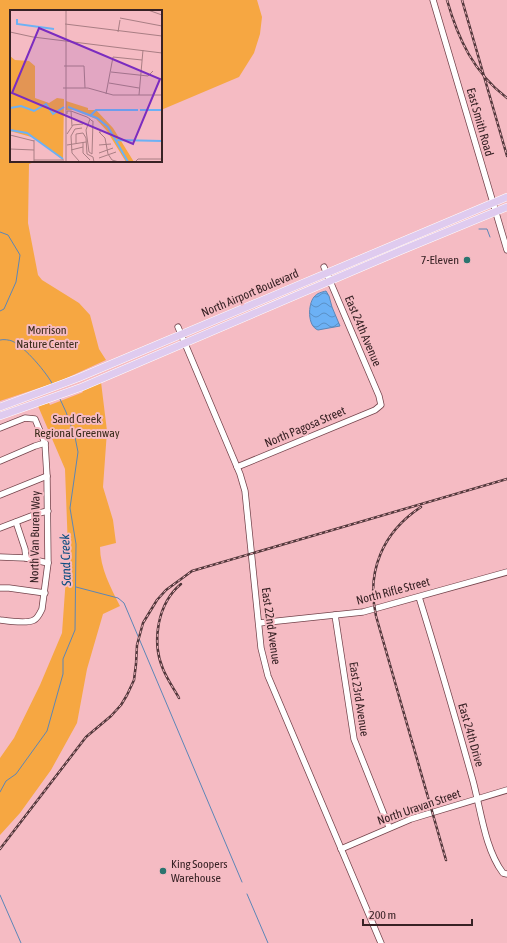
<svg xmlns="http://www.w3.org/2000/svg" width="507" height="943" viewBox="0 0 507 943" font-family="'Asap Condensed',sans-serif">
<defs>
<pattern id="water-waves" width="16" height="10" patternUnits="userSpaceOnUse"><rect width="16" height="10" fill="#6cb1f5"/><path d="M0 5q4-4 8 0t8 0" fill="none" stroke="#5a90c6"/></pattern>
</defs>
<rect width="100%" height="100%" fill="#f5bbc3"/>
<g fill="#f6a742">
<polygon points="0,0 257,0 262,17 260,34 254,53 239,77 161,110 161,11 11,11 11,161 37,161 29,164 28,223 38,275 42,280 79,303 90,315 99,349 106,360 60,381 0,401"/>
<path d="M101 382 107 431 103 487 113 520 116 543 100 547C100 568 111 588 120 606L103 614 87 669 77 723 51 770 20 813 0 835V758L14 738 40 685 62 633 68 549 65 469 38 406 49 403 50 405 81 393 83 392 82 390Z"/>
</g>
<path fill="url(#water-waves)" stroke="#5c86b7" d="M326 291 329 296 332 307 340 326 318 330C307 326 308 304 314 297 317 293 322 292 326 291Z"/>
<g fill="none" stroke-linecap="round" stroke-linejoin="round">
<g stroke="#5c86b7" stroke-width="1">
<polyline points="479,229 487,229 490,237"/>
<polyline points="0,232 8,235 20,255 16,282 4,309 0,311"/>
<path d="M0 340C4 339 9 340 12 341 25 347 47 373 53 385"/>
<polyline points="76,587 118,598 124,603 242,882"/>
<polyline points="0,792 6,781 16,774 47,731 63,674 63,659 75,630 76,544 70,508 78,452 75,437 66,412 60,399"/>
<polyline points="247,894 268,943"/>
<polyline points="0,895 21,943"/>
</g>
<g stroke="#74444c" stroke-width="7">
<g id="minor">
<polyline points="433,0 507,250"/>
<polyline points="178,327 240,474 245,491 261,648 268,676 381,943"/>
<path d="M0 428 25 418 35 419 45 443 47 476 48 563 42 609C40 613 38 618 34 620 27 624 8 621 0 620"/>
<polyline points="0,461 35,446 45,443"/>
<polyline points="237,467 375,410 381,405 379,396 324,267"/>
<polyline points="0,495 47,476"/>
<polyline points="16,522 25,549 26,558"/>
<polyline points="0,528 39,513 48,511"/>
<polyline points="0,557 26,558 48,563"/>
<polyline points="0,588 9,588 45,593"/>
<path d="M419 597C438 658 456 720 473 781 481 811 485 849 503 873L507 874"/>
<polyline points="335,615 354,739 389,827"/>
<polyline points="259,623 363,612 507,572"/>
<polyline points="341,849 411,819 507,790"/>
</g>
</g>
<g stroke="#fff" stroke-width="8">
<g id="major">
<polyline points="0,407 78,378 507,197"/>
<polyline points="0,416 82,387 400,251 507,207"/>
</g>
</g>
<use href="#minor" stroke="#fff" stroke-width="5.5"/>
<use href="#major" stroke="#dfcbef" stroke-width="7"/>
<g stroke="#52373b" stroke-width="2.5">
<g id="rail">
<path d="M447 0C458 39 474 73 507 98"/>
<polyline points="462,0 507,156"/>
<path d="M421 507C383 532 366 571 376 616L446 860"/>
<path d="M179 698C174 689 167 679 163 669 151 641 158 603 181 584"/>
<polyline points="0,849 86,737 111,716 121,705 127,695 134,680 136,664 137,645 143,623 157,600 166,590 192,571 507,479"/>
</g>
</g>
<use href="#rail" stroke="#f5bbc3" stroke-width="1" stroke-dasharray="3" stroke-linecap="butt"/>
</g>
<g fill="#2b746f" stroke="#f5bbc3" stroke-width="1.5">
<circle cx="467" cy="260" r="4"/>
<circle cx="163" cy="871" r="4"/>
</g>
<g text-anchor="middle" stroke-width="4" stroke-linejoin="round" paint-order="stroke">
<g font-size="12" fill="#382225" stroke="#f5bbc3">
<text transform="translate(480 122) rotate(74)" y="4">East Smith Road</text>
<text transform="translate(250 293) rotate(-23)" y="4">North Airport Boulevard</text>
<text transform="translate(363 331) rotate(67)" y="4">East 24th Avenue</text>
<text transform="translate(305 427) rotate(-23)" y="4">North Pagosa Street</text>
<text transform="translate(35 537) rotate(-89)" y="4">North Van Buren Way</text>
<text transform="translate(393 591) rotate(-15)" y="4">North Rifle Street</text>
<text transform="translate(271 626) rotate(82)" y="4">East 22nd Avenue</text>
<text transform="translate(359 699) rotate(81)" y="4">East 23rd Avenue</text>
<text transform="translate(471 735) rotate(74)" y="4">East 24th Drive</text>
<text transform="translate(419 807) rotate(-19)" y="4">North Uravan Street</text>
</g>
<g font-size="12" fill="#382225" stroke="#f5bbc3" text-anchor="end">
<text x="459" y="264">7-Eleven</text>
<text x="171" y="868" text-anchor="start">King Soopers<tspan x="171" dy="14">Warehouse</tspan></text>
</g>
<g font-size="12" fill="#3a2b1a" stroke="#f5bbc3">
<text x="47" y="334">Morrison<tspan x="47" dy="14">Nature Center</tspan></text>
<text x="77" y="423">Sand Creek<tspan x="77" dy="14">Regional Greenway</tspan></text>
</g>
<g font-size="13" font-style="italic" fill="#044a7f" stroke="#f5bbc3">
<text transform="translate(65 560) rotate(-92)" y="5">Sand Creek</text>
</g>
</g>
<g transform="translate(10 10)">
<rect width="152" height="152" fill="#f5bbc3"/>
<path d="M0 46 5 50 19 51 25 56V88L39 93 47 88 54 89 53 150 25 128 0 121ZM56 91 78 98V100H86L103 118 124 152H116L97 121 86 109 65 100H56Z" fill="#f6a742"/>
<path fill="none" stroke="#6cb1f5" stroke-width="2" d="M7 9V14L44 19M58 97 87 108 98 117 118 152M0 98 11 96 24 101 36 94 43 104 54 97M130 100H152M81 105 86 100H128M0 120 17 123 53 149M107 130 152 131"/>
<path fill="none" stroke="#a97e84" stroke-width="1" d="M138 0 152 5M110 8 152 16M55 14 152 26M0 22 23 27 152 43M108 22 110 10M54 56H74L75 78M101 62 138 66 143 61M99 73 129 78M53 78H78L103 85H152M96 84 103 47 132 50M129 85 133 40M61 101 62 116M57 104V101H61L77 107 80 109 82 111H83L82 144 79 142 76 120 80 109M91 122H89L95 128 98 144 102 150 109 152M73 123 76 128 77 144 83 147 84 152M57 124 63 115 73 114M0 125 24 131M24 130V152M73 132V143L80 150M66 133V124L73 123M57 135 76 132M89 135 101 134M0 139 24 140M61 140 73 137M89 143 103 138M89 148 106 142M24 150H54M69 151 62 143 61 126 65 119 72 118M56 152V0M125 152 128 149H152"/>
<path fill="#7b2cbf" fill-opacity="0.15" stroke="#7b2cbf" stroke-width="2" d="M29 18 150 69 123 134 2 83Z"/>
<rect width="152" height="152" fill="none" stroke="#382225" stroke-width="2"/>
</g>
<path d="M363 919v6h109v-6" fill="none" stroke="#382225" stroke-width="2"/>
<text x="369" y="919" font-size="12" fill="#382225" stroke="#f5bbc3" stroke-width="3" paint-order="stroke">200 m</text>
</svg>
